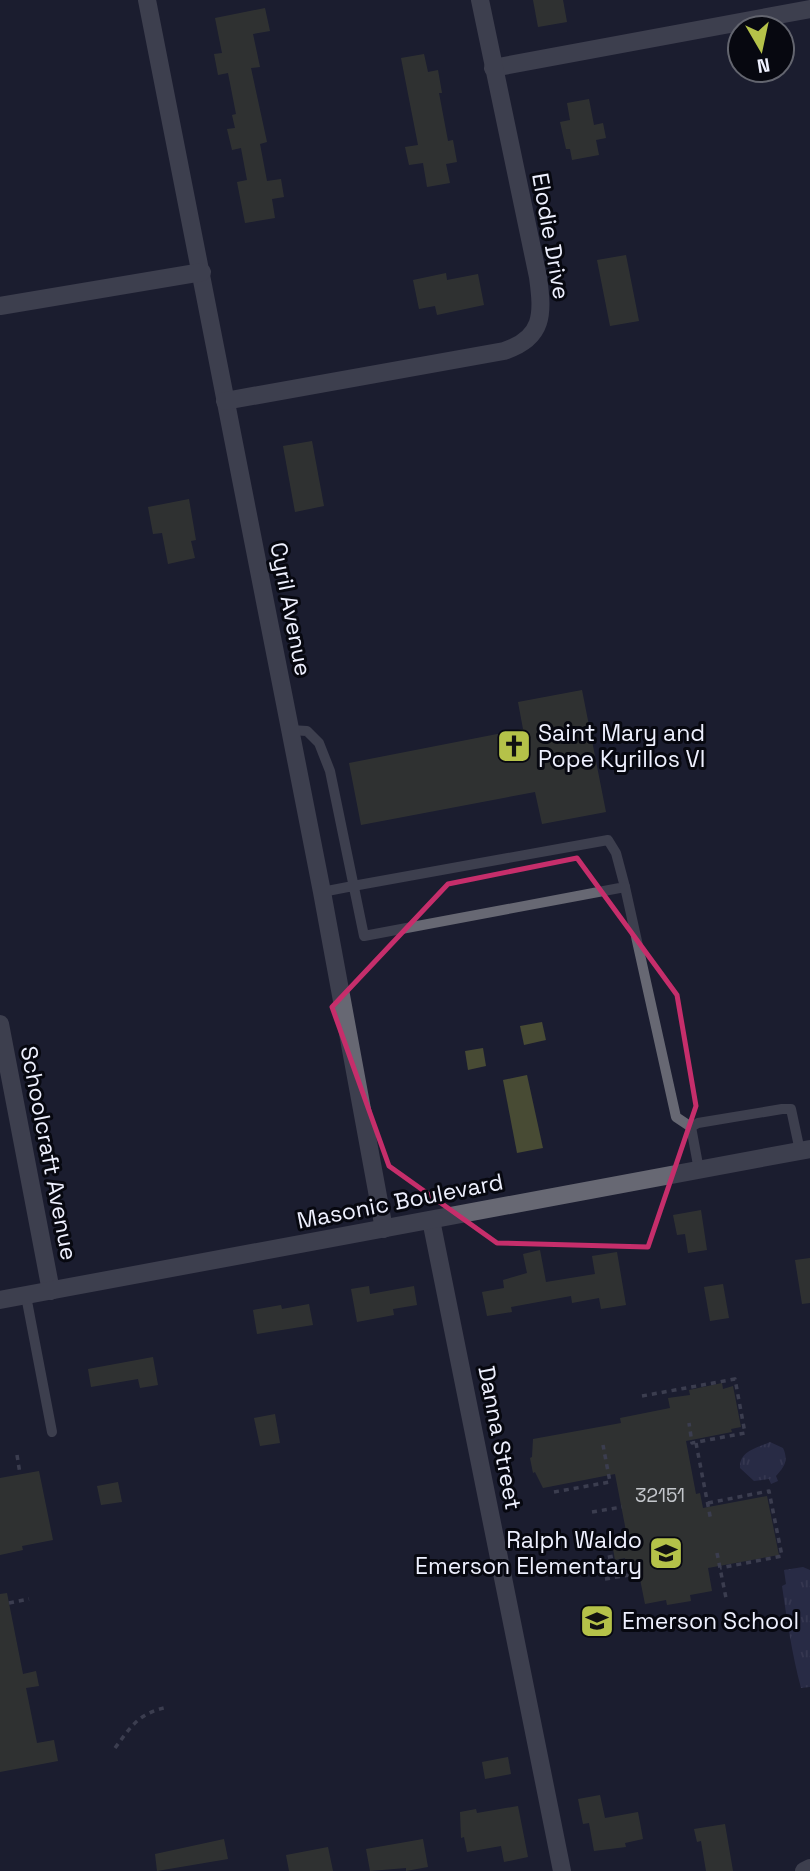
<svg xmlns="http://www.w3.org/2000/svg" width="810" height="1871" viewBox="0 0 810 1871" font-family="'Space Grotesk',sans-serif">
<defs>
<pattern id="park-tufts" width="24" height="20" patternUnits="userSpaceOnUse" patternTransform="scale(1.75)"><rect width="24" height="20" fill="#393c61"/><path d="M3 7l-1-3M5 7V3M7 7l1-3M15 17l-1-3M17 17v-4M19 17l1-3" fill="none" stroke="#565879"/></pattern>
</defs>
<rect width="100%" height="100%" fill="#1b1d30"/>
<g fill="url(#park-tufts)">
<path d="M770 1442 783 1448C789 1461 784 1467 776 1476L778 1481 771 1484 769 1479 754 1481 740 1468C739 1451 757 1448 770 1442Z"/>
<path d="M803 1567 810 1570V1687L801 1688C792 1654 787 1620 782 1586L786 1584 784 1570Z"/>
</g>
<g fill="#484b34">
<polygon points="533,0 563,0 567,22 538,27"/>
<polygon points="265,8 270,31 253,34 260,67 251,68 267,142 260,144 267,181 281,179 284,197 272,199 275,218 245,223 237,182 247,180 241,148 232,150 227,129 235,128 232,115 236,114 228,73 218,75 214,54 222,53 215,18"/>
<polygon points="424,54 428,72 438,70 442,93 439,93 448,141 453,140 457,162 446,164 450,183 427,187 423,163 409,165 405,147 418,145 401,58"/>
<polygon points="589,99 594,125 603,123 606,138 596,140 599,155 572,160 570,149 566,149 560,122 570,120 567,103"/>
<polygon points="626,255 639,321 610,326 597,260"/>
<polygon points="446,273 447,280 478,274 484,305 437,315 435,306 419,309 413,280"/>
<polygon points="312,441 324,506 295,512 283,446"/>
<polygon points="189,499 196,540 191,541 195,558 168,564 162,533 153,534 148,507"/>
<polygon points="582,690 606,812 542,824 535,792 361,825 349,763 523,729 518,702"/>
<polygon points="542,1022 546,1040 524,1045 520,1026"/>
<polygon points="483,1048 486,1066 468,1070 465,1051"/>
<polygon points="527,1075 543,1148 517,1153 503,1080"/>
<polygon points="701,1210 707,1250 688,1253 685,1234 677,1235 673,1215"/>
<polygon points="540,1250 546,1282 595,1274 592,1256 617,1252 626,1305 601,1309 599,1298 572,1303 571,1296 511,1307 512,1312 487,1316 482,1292 504,1288 503,1280 527,1273 523,1254"/>
<polygon points="810,1258 810,1303 802,1304 795,1260"/>
<polygon points="723,1284 729,1318 710,1321 704,1287"/>
<polygon points="369,1286 370,1294 414,1286 417,1305 393,1309 394,1315 357,1322 351,1289"/>
<polygon points="309,1304 313,1325 257,1334 253,1310 281,1305 282,1309"/>
<polygon points="153,1357 158,1385 140,1388 138,1379 91,1387 88,1369"/>
<polygon points="722,1383 723,1389 733,1386 741,1427 731,1429 732,1432 686,1441 696,1494 700,1493 703,1508 767,1496 779,1555 708,1568 712,1591 690,1595 691,1601 667,1605 666,1600 645,1604 640,1579 630,1581 625,1558 615,1560 612,1543 625,1540 623,1531 626,1531 615,1474 543,1488 535,1472 533,1473 530,1458 532,1457 533,1439 621,1423 620,1418 670,1408 668,1398 690,1395 689,1390"/>
<polygon points="275,1414 280,1443 260,1446 254,1418"/>
<polygon points="39,1471 53,1540 22,1546 23,1550 0,1555 0,1478"/>
<polygon points="118,1482 122,1502 101,1505 97,1486"/>
<polygon points="7,1593 23,1674 36,1671 39,1686 26,1688 37,1743 54,1740 58,1761 0,1772 0,1594"/>
<polygon points="508,1757 511,1774 485,1779 482,1762"/>
<polygon points="600,1795 605,1818 638,1812 643,1839 625,1843 626,1847 594,1851 589,1823 583,1824 578,1799"/>
<polygon points="518,1806 528,1857 504,1862 501,1846 467,1852 464,1837 461,1838 460,1812 476,1809 477,1813"/>
<polygon points="725,1824 733,1871 706,1871 701,1841 697,1842 694,1829"/>
<polygon points="224,1839 228,1859 157,1871 155,1854"/>
<polygon points="423,1839 428,1867 406,1871 406,1868 370,1871 366,1849"/>
<polygon points="328,1847 333,1871 289,1871 286,1855"/>
</g>
<g fill="none" stroke-linecap="round" stroke-linejoin="round">
<g stroke="#636576" stroke-width="3.5" stroke-dasharray="5 5" stroke-linecap="butt">
<polyline points="642,1396 735,1379 745,1433 692,1443 689,1423"/>
<polyline points="696,1443 711,1521"/>
<polyline points="17,1455 20,1474"/>
<polyline points="554,1492 610,1482 603,1445"/>
<polyline points="708,1503 769,1491 782,1556 720,1568"/>
<polyline points="592,1512 622,1507"/>
<polyline points="717,1553 726,1598"/>
<polyline points="598,1559 614,1556"/>
<polyline points="605,1579 629,1575"/>
<polyline points="9,1603 29,1599"/>
<path d="M115 1748C132 1725 139 1713 168 1707"/>
</g>
<g stroke="#676873" stroke-width="10">
<polyline points="290,730 307,731 319,743 330,771 364,936 625,887 616,853 608,840 353,886 322,892"/>
<polyline points="625,887 676,1117 691,1127"/>
<polyline points="699,1170 691,1127 698,1123 782,1109 791,1109 800,1151"/>
<polyline points="26,1296 52,1432"/>
</g>
<g stroke="#676873" stroke-width="18">
<polyline points="147,0 322,892 384,1229"/>
<polyline points="493,68 810,9"/>
<polyline points="0,306 202,272"/>
<path d="M225 401 504 351C544 338 543 314 538 277L480 0"/>
<polyline points="0,1024 51,1291"/>
<polyline points="431,1220 562,1871"/>
<polyline points="804,1871 810,1868"/>
</g>
<polyline stroke="#676873" stroke-width="18" points="0,1300 810,1149"/>
</g>
<path d="M0 0H810V1871H0ZM577 858 677 995 696 1106 648 1247 497 1243 389 1166 332 1007 448 884Z" fill="#1b1d30" fill-opacity=".55" fill-rule="evenodd"/>
<path fill="none" stroke="#c62e6b" stroke-width="5" stroke-linejoin="round" d="M577 858 677 995 696 1106 648 1247 497 1243 389 1166 332 1007 448 884Z"/>
<defs>
<g id="church-square" transform="scale(1.75)"><rect x="-9" y="-9" width="18" height="18" rx="4" fill="#b5c249" stroke="#070810"/><path d="M-1.2-6h2.4v3.5h3.3v2.4h-3.3V6h-2.4V-.1h-3.3v-2.4h3.3Z" fill="#111"/></g>
<g id="school-square" transform="scale(1.75)"><rect x="-9" y="-9" width="18" height="18" rx="4" fill="#b5c249" stroke="#070810"/><path d="M0-5L7-2L0 1L-7-2ZM-4 1L0 2.5L4 1V4Q0 6-4 4Z" fill="#111"/></g>
</defs>
<g fill-rule="evenodd">
<use href="#church-square" x="514" y="746"/>
<use href="#school-square" x="666" y="1553"/>
<use href="#school-square" x="597" y="1621"/>
</g>
<g text-anchor="middle" stroke-width="6" stroke-linejoin="round" paint-order="stroke">
<g font-size="19" fill="#c4c7cc">
<text x="660" y="1502">32151</text>
</g>
<g font-size="23" fill="#eef0fe" stroke="#070810">
<text transform="translate(551 236) rotate(80)" y="8">Elodie Drive</text>
<text transform="translate(291 609) rotate(79)" y="8">Cyril Avenue</text>
<text transform="translate(49 1153) rotate(79)" y="8">Schoolcraft Avenue</text>
<text transform="translate(400 1201) rotate(-11)" y="8">Masonic Boulevard</text>
<text transform="translate(500 1438) rotate(79)" y="8">Danna Street</text>
</g>
<g font-size="23" fill="#eef0fe" stroke="#070810" text-anchor="start">
<text x="538" y="741">Saint Mary and<tspan x="538" dy="26">Pope Kyrillos VI</tspan></text>
<text x="642" y="1548" text-anchor="end">Ralph Waldo<tspan x="642" dy="26">Emerson Elementary</tspan></text>
<text x="622" y="1629">Emerson School</text>
</g>
</g>
<g transform="translate(761 49) rotate(171)"><circle r="33" fill="#070810" stroke="#63656f" stroke-width="2"/>
<path d="M0-5L12 26L0 18L-12 26Z" fill="#b5c249"/>
<text y="-10" font-size="19" font-weight="bold" text-anchor="middle" fill="#eef0fe">N</text>
</g>
</svg>
